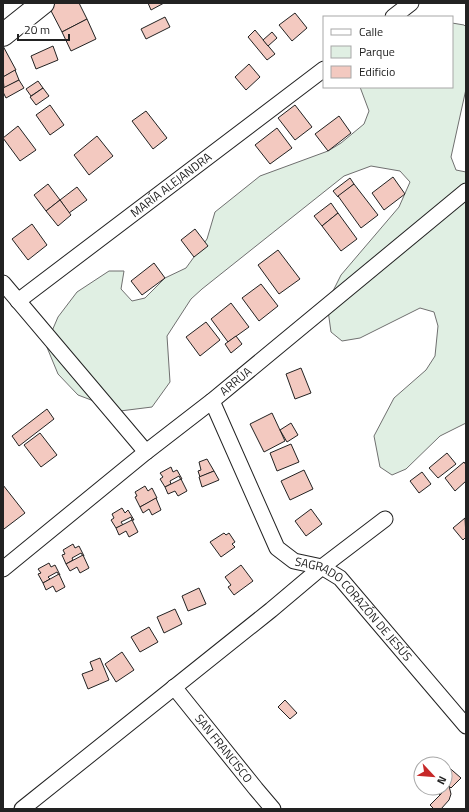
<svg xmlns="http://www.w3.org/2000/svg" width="469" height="812" viewBox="0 0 469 812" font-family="'Titillium Web',sans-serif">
<rect width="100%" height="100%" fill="#fff"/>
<polygon fill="#e0efe3" stroke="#6f6f6f" points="452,23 464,25 466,27 466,89 451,157 456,170 466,172 466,423 440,436 406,469 392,475 380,467 374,436 394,398 426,370 435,356 438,326 434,312 420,308 360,338 342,341 331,332 327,303 341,275 399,207 410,182 400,171 371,166 344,176 202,289 191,299 167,336 170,382 152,407 120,411 78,395 58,374 46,345 58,317 77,292 109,271 124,271 121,289 132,301 145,298 165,278 186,268 207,239 215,212 260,176 328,151 341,143 364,124 369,111 360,87 452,87"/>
<g fill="#f3c9c0" stroke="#222">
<polygon points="56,3 79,3 87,19 62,32 49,7"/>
<polygon points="148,3 164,3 151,10"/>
<polygon points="295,13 307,28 292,41 279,25"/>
<polygon points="165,17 170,27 146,39 141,29"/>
<polygon points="87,19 96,39 71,51 62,32"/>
<polygon points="255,30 275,54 267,60 248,37"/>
<polygon points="272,32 277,38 268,46 263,40"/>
<polygon points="3,46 16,70 3,77"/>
<polygon points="53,46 58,60 36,69 31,56"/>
<polygon points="249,64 260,77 246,90 235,77"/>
<polygon points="15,70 19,80 4,88 3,77"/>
<polygon points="19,80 24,88 6,98 3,92 3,88"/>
<polygon points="38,81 43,88 31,96 26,89"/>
<polygon points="43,88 49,96 36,105 30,97"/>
<polygon points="50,105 64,125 50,135 36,115"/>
<polygon points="295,105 312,127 295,140 278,118"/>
<polygon points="146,111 167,138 153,149 132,121"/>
<polygon points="339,116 351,133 328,151 315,134"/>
<polygon points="18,126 36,150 20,161 3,138"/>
<polygon points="277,128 292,148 270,164 255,145"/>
<polygon points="97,136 113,156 89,175 74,155"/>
<polygon points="393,177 405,194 384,210 372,193"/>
<polygon points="350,178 354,184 338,197 333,191"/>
<polygon points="48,184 60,200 46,211 34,195"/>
<polygon points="354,184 378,215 361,228 338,196"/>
<polygon points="77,187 87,200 69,213 60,200"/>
<polygon points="60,200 71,215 58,226 46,211"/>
<polygon points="331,203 338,213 322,226 314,216"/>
<polygon points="338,213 357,239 341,251 322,226"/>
<polygon points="32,224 47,245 28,260 12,239"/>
<polygon points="195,229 208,246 194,257 181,240"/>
<polygon points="278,250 300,279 279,294 258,265"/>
<polygon points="154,263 165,278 142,295 131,281"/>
<polygon points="261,284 278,306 259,321 242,298"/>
<polygon points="231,303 249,327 228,342 211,319"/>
<polygon points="206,322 220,340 200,356 186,337"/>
<polygon points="236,336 242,344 231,353 225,344"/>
<polygon points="301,368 311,393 295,399 286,374"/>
<polygon points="47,409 54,419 19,446 12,436"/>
<polygon points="272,413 285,441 264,452 250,424"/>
<polygon points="291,423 298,435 287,442 280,430"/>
<polygon points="40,433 57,455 41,467 24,445"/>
<polygon points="291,444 299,462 277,471 270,453"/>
<polygon points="447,453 456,464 438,478 429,468"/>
<polygon points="207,459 214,471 200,477 198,471 201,470 199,462"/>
<polygon points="464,462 466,465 466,481 455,491 445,478"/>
<polygon points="171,467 173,472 177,470 182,479 181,480 179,476 170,481 171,484 165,487 160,479 163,477 160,473"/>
<polygon points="304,470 313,489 290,500 281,481"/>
<polygon points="214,471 219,480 202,487 199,477"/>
<polygon points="422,472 431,484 419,493 410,481"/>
<polygon points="181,479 187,491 178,496 175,491 168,494 165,487"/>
<polygon points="3,485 25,513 4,529 3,527"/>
<polygon points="145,486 148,491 152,488 157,498 140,507 135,497 137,496 135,492"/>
<polygon points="156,498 161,510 152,515 149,509 143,513 140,507"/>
<polygon points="122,508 125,513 128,510 134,520 132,520 131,517 121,522 123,525 116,528 111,520 114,518 112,514"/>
<polygon points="311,509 322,524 306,536 295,521"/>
<polygon points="465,518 466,537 463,540 453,528"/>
<polygon points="132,520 138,532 129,537 126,531 119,535 116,528"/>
<polygon points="224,533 226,535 229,533 235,542 232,544 235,547 221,557 210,542"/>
<polygon points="73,544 75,548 79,546 84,556 83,556 81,553 72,558 73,560 66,564 62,555 65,554 63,550"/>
<polygon points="83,555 89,568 80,573 77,567 70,571 66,564"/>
<polygon points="49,563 51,567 55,565 60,575 59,575 57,572 48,577 50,579 43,583 38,574 41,573 38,569"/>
<polygon points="241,565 253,581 234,595 228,587 231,585 225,577"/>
<polygon points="59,574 65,587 56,592 53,586 46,590 43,583"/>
<polygon points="199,588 206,604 188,611 182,596"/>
<polygon points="175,609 182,624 164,633 157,617"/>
<polygon points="149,627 158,642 140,652 131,637"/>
<polygon points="122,652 134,670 116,682 105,664"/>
<polygon points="100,658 109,680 88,689 82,674 93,670 90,662"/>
<polygon points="285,700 297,713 290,719 278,707"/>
<polygon points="445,764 461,778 451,788 449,786 440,795 433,788 445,788"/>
<polygon points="449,786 451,794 449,800 441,809 434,809 430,805"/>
</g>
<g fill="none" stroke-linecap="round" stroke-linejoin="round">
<g stroke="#222" stroke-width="17">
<g id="street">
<polyline points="393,17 411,3"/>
<polyline points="3,283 146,452"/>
<path id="s1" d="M18 301 324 69"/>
<path id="s2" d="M212 401 277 548 294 561 322 567 340 578 466 726"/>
<path id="s3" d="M3 569 146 452 212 401 466 191"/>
<path id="s4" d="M174 687 256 789 273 809"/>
<polyline points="22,809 271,610 322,567 385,519"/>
</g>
</g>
<g stroke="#222" stroke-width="24">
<polyline id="secondary" points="3,35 43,3"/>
</g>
<use href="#street" stroke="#fff" stroke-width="15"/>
<use href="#secondary" stroke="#fff" stroke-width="22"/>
</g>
<g text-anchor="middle" stroke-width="3" stroke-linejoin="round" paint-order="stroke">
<g font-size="12" fill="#222" stroke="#fff">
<text dy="4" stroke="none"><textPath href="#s1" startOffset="192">MARÍA ALEJANDRA</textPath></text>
<text dy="4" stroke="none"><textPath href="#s3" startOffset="299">ARRÚA</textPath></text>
<text dy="4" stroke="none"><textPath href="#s2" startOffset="261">SAGRADO CORAZÓN DE JESÚS</textPath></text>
<text dy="4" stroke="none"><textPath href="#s4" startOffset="79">SAN FRANCISCO</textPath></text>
</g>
</g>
<rect width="469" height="812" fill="none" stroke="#222222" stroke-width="8"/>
<rect x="323" y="16" width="130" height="72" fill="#ffffff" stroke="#a7a7a7"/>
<rect x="331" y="29" width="20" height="6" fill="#ffffff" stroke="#a7a7a7"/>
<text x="359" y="36" font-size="12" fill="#222222">Calle</text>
<rect x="331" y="46" width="20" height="12" fill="#e0efe3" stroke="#a7a7a7"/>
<text x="359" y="56" font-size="12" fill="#222222">Parque</text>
<rect x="331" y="66" width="20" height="12" fill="#f3c9c0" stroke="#a7a7a7"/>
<text x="359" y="76" font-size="12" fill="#222222">Edificio</text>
<g transform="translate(433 776) rotate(116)"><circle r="19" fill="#ffffff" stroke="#a7a7a7"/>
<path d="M0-3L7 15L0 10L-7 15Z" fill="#c62828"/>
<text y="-6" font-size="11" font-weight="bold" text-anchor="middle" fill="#222222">N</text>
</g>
<path d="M18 34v6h51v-6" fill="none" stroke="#222222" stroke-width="2"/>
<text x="24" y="34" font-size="12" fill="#222222" stroke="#ffffff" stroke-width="3" paint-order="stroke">20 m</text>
</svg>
